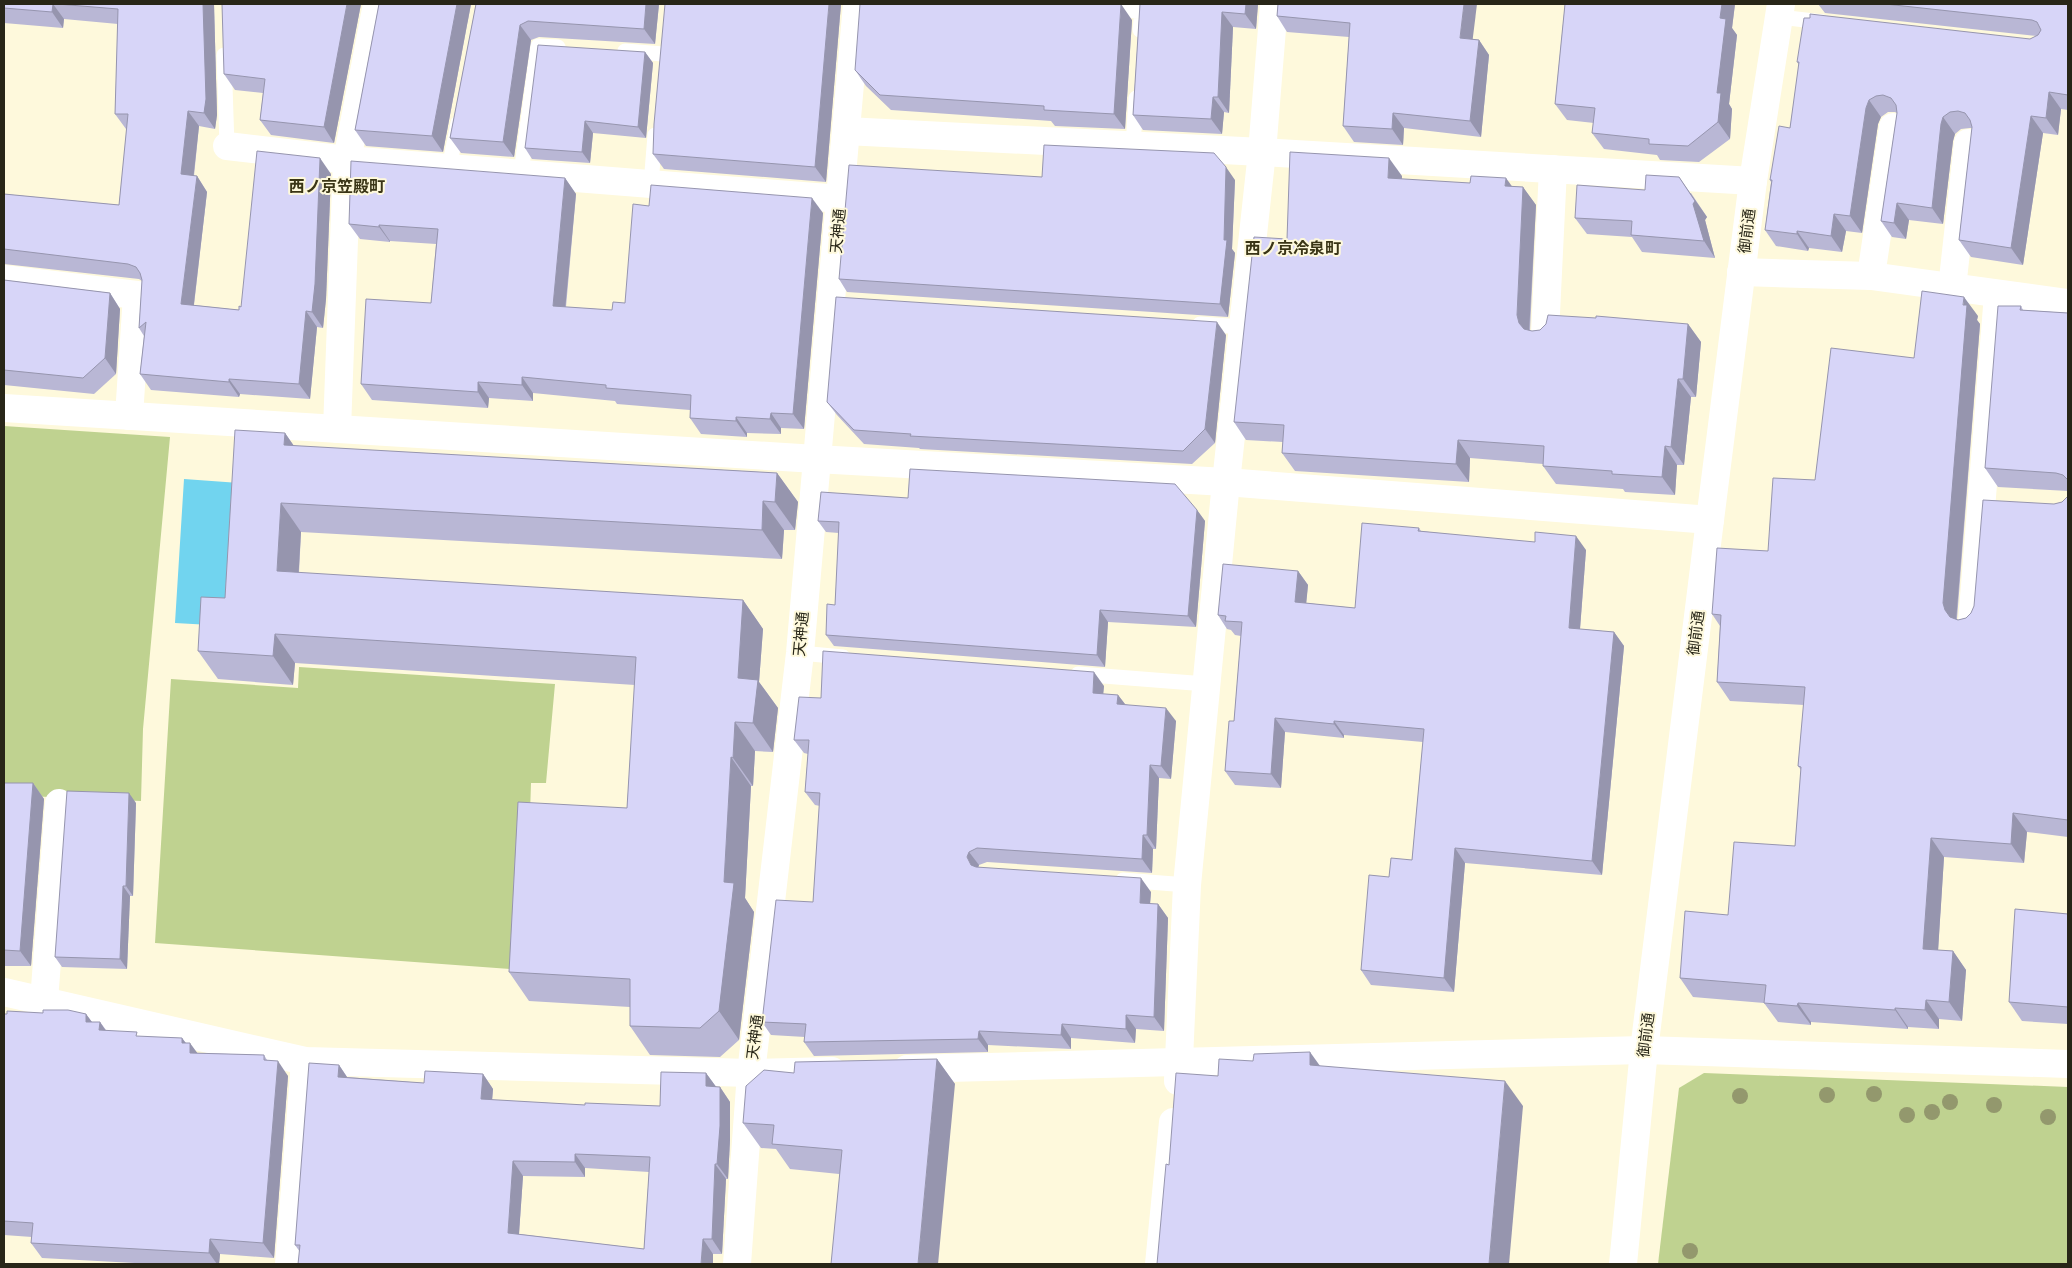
<svg xmlns="http://www.w3.org/2000/svg" width="2072" height="1268" viewBox="0 0 2072 1268" font-family="Poppins,'Noto Sans JP',sans-serif">
<rect width="100%" height="100%" fill="#fef9dc"/>
<g fill="#bfd290">
<polygon points="4,426 170,437 143,729 141,801 4,795"/>
<polygon points="299,667 555,684 546,783 531,783 525,970 155,943 171,679 298,688"/>
<polygon points="1704,1073 2068,1087 2068,1264 1658,1264 1679,1088"/>
</g>
<polygon fill="#71d4ef" points="184,479 253,484 246,627 175,623"/>
<g fill="none" stroke-linecap="round" stroke-linejoin="round">
<g stroke="#fff" stroke-width="15">
<polyline points="1105,10 1142,11 1140,30"/>
<polyline points="1779,17 1823,22"/>
<polyline points="625,51 663,54"/>
<polyline points="224,55 227,146"/>
<polyline points="1133,146 1136,98"/>
<polyline points="449,168 458,123"/>
<polyline points="521,173 538,46 558,47"/>
<polyline points="651,184 655,135"/>
<polyline points="1200,324 1243,327"/>
<polyline points="800,653 843,657"/>
<polyline points="1078,674 1206,684"/>
<polyline points="1123,880 1187,885"/>
</g>
<g stroke="#fff" stroke-width="28">
<polyline points="846,131 1262,152 1753,181"/>
<polyline points="227,146 347,160 841,199"/>
<polyline points="1741,272 1871,276 2068,303"/>
<polyline points="1871,276 1893,127"/>
<polyline points="4,279 137,295 129,416"/>
<polyline points="1952,288 1968,143"/>
<polyline points="1545,334 1553,169"/>
<polyline points="4,408 816,459 1226,482 1710,520"/>
<polyline points="337,429 347,160 377,4"/>
<polyline points="1972,623 1998,294"/>
<polyline points="4,992 305,1061 751,1073 832,1071"/>
<polyline points="44,1001 59,803"/>
<polyline points="907,1069 1644,1050 2068,1064"/>
<polyline points="1178,1081 1187,885 1226,482 1262,152 1274,4"/>
<polyline points="289,1264 305,1061"/>
<polyline points="737,1264 751,1073 800,653 857,4"/>
<polyline points="1159,1264 1173,1122"/>
</g>
<polyline stroke="#fff" stroke-width="28" points="1623,1264 1644,1050 1710,520 1753,181 1781,4"/>
</g>
<g fill="#93986d">
<circle cx="1874" cy="1094" r="8"/>
<circle cx="1827" cy="1095" r="8"/>
<circle cx="1740" cy="1096" r="8"/>
<circle cx="1950" cy="1102" r="8"/>
<circle cx="1994" cy="1105" r="8"/>
<circle cx="1932" cy="1112" r="8"/>
<circle cx="1907" cy="1115" r="8"/>
<circle cx="2048" cy="1117" r="8"/>
<circle cx="1690" cy="1251" r="8"/>
</g>
<g fill="#b9b7d5" fill-rule="evenodd">
<polygon points="4,4 214,4 217,115 215,129 199,126 194,176 197,176 207,192 194,305 239,310 331,174 326,299 323,328 317,327 310,399 240,394 239,397 151,390 140,374 144,336 139,328 142,281 139,279 4,264 4,194 119,205 127,129 126,129 115,114 118,24 64,19 63,28 4,23"/>
<polygon points="361,4 334,143 271,135 260,120 263,93 235,90 224,74"/>
<polygon points="379,4 471,4 443,152 366,146 355,130"/>
<polygon points="476,4 659,4 655,44 539,37 531,40 514,157 461,153 450,138"/>
<polygon points="841,4 826,182 664,169 653,154"/>
<polygon points="1140,4 1258,4 1256,29 1233,27 1229,113 1224,112 1222,134 1143,130 1133,115"/>
<polygon points="1278,4 1479,40 1489,55 1481,137 1404,128 1403,145 1354,142 1343,126 1349,37 1287,32 1277,16"/>
<polygon points="1565,4 1735,4 1732,28 1737,35 1729,104 1732,109 1730,139 1699,162 1660,160 1657,155 1604,149 1592,133 1594,123 1567,120 1555,104"/>
<polygon points="1818,4 2068,4 2068,110 2061,109 2058,135 2043,133 2023,265 1971,257 1959,240 1972,128 1970,128 1961,129 1955,134 1953,141 1943,224 1909,220 1906,239 1892,237 1881,221 1897,113 1895,112 1888,112 1881,117 1878,124 1862,233 1846,231 1842,252 1809,248 1808,251 1776,246 1765,230 1771,182 1770,180 1790,128 1799,65 1797,62 2030,39 2037,36 1825,13"/>
<polygon points="1132,20 1125,129 1055,126 1051,121 891,110 866,86 855,70"/>
<polygon points="645,52 653,63 646,138 593,133 590,163 532,159 525,148"/>
<polygon points="1402,176 1402,179 1523,187 1536,205 1530,331 1532,331 1688,324 1701,342 1696,397 1691,397 1684,465 1677,465 1675,495 1625,492 1623,489 1556,484 1543,466 1543,464 1470,458 1469,482 1295,471 1282,453 1283,442 1246,440 1234,422 1287,239"/>
<polygon points="1042,177 1235,180 1232,249 1235,253 1228,317 847,292 839,279"/>
<polygon points="565,178 576,194 566,307 612,310 625,303 649,206 823,213 804,429 781,428 781,434 747,433 747,437 701,434 690,418 690,410 617,404 615,401 533,393 533,401 489,398 488,408 372,400 361,384 431,303 436,244 390,241 390,242 360,239 349,224"/>
<polygon points="1691,193 1707,217 1705,220 1715,258 1642,252 1632,237 1587,234 1575,218"/>
<polygon points="4,280 110,293 120,309 116,374 94,394 4,385"/>
<polygon points="2021,306 2023,310 2068,313 2068,491 1998,487 1985,468"/>
<polygon points="1978,316 1977,320 1980,324 1957,619 1958,620 1966,618 1971,613 2054,504 2062,502 2068,496 2068,837 2027,832 2024,863 1944,857 1938,950 1953,951 1966,970 1962,1021 1939,1019 1939,1029 1908,1027 1908,1029 1811,1022 1811,1025 1778,1022 1764,1003 1693,997 1680,978 1728,915 1795,846 1801,770 1798,766 1804,705 1730,701 1717,682 1720,626 1712,614 1768,551 1815,480 1914,358"/>
<polygon points="1226,335 1215,443 1192,464 920,449 919,448 864,444 837,415 827,402"/>
<polygon points="285,433 294,446 777,473 798,502 795,530 784,530 782,559 301,532 299,573 743,600 763,629 759,682 778,708 773,752 755,751 753,786 751,786 745,898 754,912 739,1040 720,1057 650,1055 630,1026 630,1007 529,1001 509,972 627,808 635,685 295,663 293,685 218,679 198,651 225,598"/>
<polygon points="908,498 1197,510 1205,521 1196,627 1108,622 1105,667 834,646 826,635 835,605 839,533 826,532 818,521"/>
<polygon points="1419,528 1421,531 1586,550 1580,629 1614,632 1624,646 1602,875 1465,863 1454,992 1371,985 1361,970 1389,877 1412,860 1423,742 1344,735 1344,738 1285,732 1281,788 1235,785 1225,771 1234,721 1241,636 1235,635 1231,630 1227,629 1218,615 1298,571 1308,585 1306,603 1355,608"/>
<polygon points="1104,686 1103,694 1118,695 1125,704 1176,721 1171,779 1159,778 1156,849 1153,849 1152,873 987,862 979,865 978,867 1151,892 1150,904 1158,904 1168,918 1164,1031 1136,1029 1135,1043 1071,1038 1071,1049 988,1045 988,1052 814,1056 804,1042 805,1037 771,1035 762,1022 813,902 820,806 815,805 805,792 808,754 804,753 794,740 821,698"/>
<polygon points="4,783 33,783 44,799 31,966 4,966"/>
<polygon points="136,803 133,896 130,896 127,969 62,967 55,957"/>
<polygon points="2068,914 2068,1024 2022,1021 2009,1002"/>
<polygon points="43,1013 86,1014 92,1022 100,1022 106,1030 140,1037 182,1038 186,1043 197,1053 264,1055 267,1060 288,1076 274,1258 220,1254 219,1264 153,1264 42,1258 31,1243 32,1237 4,1235 4,1014"/>
<polygon points="937,1059 955,1084 839,1174 790,1169 776,1149 761,1148 743,1123 794,1073"/>
<path d="M339 1065 347 1077 424 1083 483 1074 493 1089 492 1100 585 1105 660 1106 706 1073 716 1087H720L730 1102V1140L728 1179H726L722 1254 300 1252 295 1245ZM585 1168 649 1172 644 1249 519 1234 523 1176 585 1177Z"/>
</g>
<g fill="#9695ae">
<polygon points="53,4 64,19 63,28 52,12"/>
<polygon points="203,4 214,4 217,115 215,129 204,113"/>
<polygon points="347,4 361,4 334,143 324,127"/>
<polygon points="457,4 471,4 443,152 432,136"/>
<polygon points="646,4 659,4 655,44 644,29"/>
<polygon points="829,4 841,4 826,182 815,167"/>
<polygon points="1121,4 1132,20 1125,129 1114,114"/>
<polygon points="1246,4 1258,4 1256,29 1245,14"/>
<polygon points="1464,4 1477,4 1471,53 1460,38"/>
<polygon points="1722,4 1735,4 1732,28 1737,35 1729,104 1732,109 1730,139 1718,122 1717,93 1720,18"/>
<polygon points="1222,12 1233,27 1229,113 1218,97"/>
<polygon points="520,25 531,40 514,157 503,142"/>
<polygon points="1479,40 1489,55 1481,137 1470,121"/>
<polygon points="645,52 653,63 646,138 638,127"/>
<polygon points="2049,92 2061,109 2058,135 2046,118"/>
<polygon points="1213,97 1224,112 1222,134 1211,119"/>
<polygon points="1869,100 1881,117 1878,124 1862,233 1850,216 1866,108"/>
<polygon points="188,111 199,126 192,190 181,174"/>
<polygon points="1393,113 1404,128 1403,145 1392,129"/>
<polygon points="2031,116 2043,133 2023,265 2011,248"/>
<polygon points="1943,117 1955,134 1953,141 1943,224 1932,208 1941,124"/>
<polygon points="585,121 593,133 590,163 582,152"/>
<polygon points="320,158 331,174 326,299 323,328 312,312"/>
<polygon points="1389,158 1402,176 1401,196 1388,178"/>
<polygon points="1226,167 1235,180 1232,249 1235,253 1228,317 1220,304 1224,240"/>
<polygon points="197,176 207,192 192,320 181,304"/>
<polygon points="1679,177 1707,217 1705,220 1715,258 1704,241"/>
<polygon points="565,178 576,194 564,321 553,306"/>
<polygon points="1506,178 1519,196 1505,186"/>
<polygon points="1523,187 1536,205 1529,333 1531,342 1519,323 1517,315"/>
<polygon points="812,198 823,213 804,429 793,414"/>
<polygon points="1897,203 1909,220 1906,239 1894,223"/>
<polygon points="1834,214 1846,231 1842,252 1831,236"/>
<polygon points="379,225 390,241 390,242 379,227"/>
<polygon points="1797,231 1809,248 1808,251 1797,234"/>
<polygon points="110,293 120,309 116,374 105,358"/>
<polygon points="1964,297 1978,316 1977,320 1980,324 1956,622 1958,629 1945,610 1943,603"/>
<polygon points="306,311 317,327 310,399 299,384"/>
<polygon points="1217,322 1226,335 1215,443 1205,429"/>
<polygon points="1688,324 1701,342 1696,397 1683,379"/>
<polygon points="522,377 533,393 533,401 522,385"/>
<polygon points="229,379 240,394 239,397 229,382"/>
<polygon points="1678,379 1691,397 1684,465 1671,447"/>
<polygon points="478,382 489,398 488,408 478,392"/>
<polygon points="771,413 781,428 781,434 770,419"/>
<polygon points="736,417 747,433 747,437 736,421"/>
<polygon points="285,433 305,462 284,445"/>
<polygon points="1458,440 1470,458 1469,482 1456,464"/>
<polygon points="1665,446 1677,465 1675,495 1662,477"/>
<polygon points="777,473 798,502 795,530 775,502"/>
<polygon points="763,501 784,530 782,559 762,530"/>
<polygon points="281,503 301,532 297,600 277,571"/>
<polygon points="1197,510 1205,521 1196,627 1188,616"/>
<polygon points="1576,536 1586,550 1579,642 1569,628"/>
<polygon points="1298,571 1308,585 1305,616 1295,602"/>
<polygon points="743,600 763,629 759,682 778,708 773,752 753,723 738,678"/>
<polygon points="1100,610 1108,622 1105,667 1097,655"/>
<polygon points="1614,632 1624,646 1602,875 1592,861"/>
<polygon points="275,634 295,663 293,685 273,656"/>
<polygon points="1094,672 1104,686 1102,707 1093,693"/>
<polygon points="1118,695 1128,708 1117,704"/>
<polygon points="1166,708 1176,721 1171,779 1161,766"/>
<polygon points="1275,718 1285,732 1281,788 1271,774"/>
<polygon points="1334,721 1344,735 1344,738 1334,724"/>
<polygon points="735,722 755,751 753,786 733,758"/>
<polygon points="731,757 751,786 745,898 754,912 739,1040 719,1011 724,882"/>
<polygon points="1150,765 1159,778 1156,849 1147,835"/>
<polygon points="33,783 44,799 31,966 20,951"/>
<polygon points="129,793 136,803 133,896 126,886"/>
<polygon points="2013,813 2027,832 2024,863 2011,844"/>
<polygon points="1143,835 1153,849 1152,873 1142,859"/>
<polygon points="1931,838 1944,857 1937,968 1923,949"/>
<polygon points="1455,848 1465,863 1454,992 1444,978"/>
<polygon points="969,852 979,865 977,871 971,865 967,857"/>
<polygon points="1141,878 1151,892 1149,917 1140,903"/>
<polygon points="123,886 130,896 127,969 120,959"/>
<polygon points="1158,904 1168,918 1164,1031 1154,1017"/>
<polygon points="1953,951 1966,970 1962,1021 1949,1002"/>
<polygon points="1926,1000 1939,1019 1939,1029 1925,1010"/>
<polygon points="1798,1003 1811,1022 1811,1025 1797,1006"/>
<polygon points="1895,1008 1908,1027 1908,1029 1895,1010"/>
<polygon points="86,1014 97,1029 86,1022"/>
<polygon points="1126,1015 1136,1029 1135,1043 1126,1029"/>
<polygon points="100,1022 110,1037 99,1030"/>
<polygon points="1062,1024 1071,1038 1071,1049 1061,1035"/>
<polygon points="979,1031 988,1045 988,1052 978,1039"/>
<polygon points="182,1038 190,1049 190,1043 201,1058 200,1067 182,1043"/>
<polygon points="1310,1052 1328,1077 1310,1065"/>
<polygon points="937,1059 955,1084 938,1264 918,1264"/>
<polygon points="278,1061 288,1076 274,1258 263,1243"/>
<polygon points="339,1065 349,1080 338,1077"/>
<polygon points="706,1073 717,1088 706,1086"/>
<polygon points="483,1074 493,1089 491,1114 481,1099"/>
<polygon points="1505,1081 1523,1106 1509,1264 1489,1264"/>
<polygon points="720,1087 730,1102 730,1140 728,1179 717,1164"/>
<polygon points="575,1154 585,1168 585,1177 575,1162"/>
<polygon points="513,1161 523,1176 518,1248 508,1233"/>
<polygon points="715,1164 726,1179 722,1254 712,1239"/>
<polygon points="210,1239 220,1254 219,1264 217,1264 209,1253"/>
<polygon points="703,1239 713,1254 713,1264 701,1264"/>
</g>
<g fill="#d7d5f8" stroke="#9695ae" fill-rule="evenodd">
<polygon points="4,4 53,4 52,12 4,8"/>
<polygon points="57,4 203,4 206,99 204,113 188,111 181,174 197,176 181,304 239,310 239,306 241,307 257,151 320,158 315,284 312,312 306,311 299,384 229,379 229,382 140,374 146,322 139,328 142,280 140,273 136,267 128,264 4,249 4,194 119,205 128,114 115,114 118,9"/>
<polygon points="222,4 347,4 324,127 260,120 265,79 224,74"/>
<polygon points="379,4 457,4 432,136 355,130"/>
<polygon points="476,4 646,4 644,29 528,21 520,25 503,142 450,138"/>
<polygon points="665,4 829,4 815,167 653,154 654,124"/>
<polygon points="860,4 1121,4 1114,114 1044,110 1044,106 880,95 855,70"/>
<polygon points="1140,4 1246,4 1245,14 1222,12 1218,97 1213,97 1211,119 1133,115"/>
<polygon points="1278,4 1464,4 1460,38 1479,40 1470,121 1393,113 1392,129 1343,126 1350,23 1277,16"/>
<polygon points="1565,4 1722,4 1720,18 1726,19 1717,93 1721,93 1718,122 1688,146 1649,144 1649,139 1592,133 1595,108 1555,104"/>
<polygon points="1885,4 2068,4 2068,95 2049,92 2046,118 2031,116 2011,248 1959,240 1972,127 1970,120 1965,113 1958,111 1950,112 1943,117 1941,124 1932,208 1897,203 1894,223 1881,221 1897,113 1896,105 1891,98 1883,95 1876,96 1869,100 1866,108 1850,216 1834,214 1831,236 1797,231 1797,234 1765,230 1772,180 1770,180 1779,126 1790,128 1799,62 1797,62 1804,18 1810,18 1810,14 2030,39 2038,35 2041,30 2037,22 2032,20"/>
<polygon points="538,45 645,52 638,127 585,121 582,152 525,148"/>
<polygon points="1044,145 1214,153 1226,167 1224,240 1227,240 1220,304 839,279 849,165 1042,177"/>
<polygon points="1290,152 1389,158 1388,178 1470,183 1471,176 1506,178 1505,186 1523,187 1517,315 1519,323 1524,329 1532,331 1540,330 1546,324 1548,315 1596,318 1596,316 1688,324 1683,379 1678,379 1671,447 1665,446 1662,477 1612,474 1612,471 1543,466 1544,446 1458,440 1456,464 1282,453 1284,425 1234,422 1254,237 1287,239"/>
<polygon points="351,161 565,178 553,306 612,310 613,302 625,303 633,204 649,206 651,185 812,198 793,414 771,413 770,419 736,417 736,421 690,418 691,395 606,388 606,385 522,377 522,385 478,382 478,392 361,384 366,299 431,303 438,229 379,225 379,227 349,224"/>
<polygon points="1646,175 1679,177 1695,201 1693,204 1704,241 1631,235 1632,221 1575,218 1577,185 1645,190"/>
<polygon points="4,280 110,293 105,358 83,378 4,370"/>
<polygon points="1922,291 1964,297 1963,305 1967,305 1943,603 1945,610 1950,617 1958,620 1966,618 1971,613 1974,606 1983,500 2054,504 2062,502 2068,496 2068,820 2013,813 2011,844 1931,838 1923,949 1953,951 1949,1002 1926,1000 1925,1010 1895,1008 1895,1010 1798,1003 1797,1006 1764,1003 1766,985 1680,978 1685,911 1728,915 1734,842 1795,846 1801,767 1798,766 1805,687 1717,682 1721,615 1712,614 1717,548 1768,551 1773,478 1815,480 1831,348 1914,358"/>
<polygon points="836,297 1217,322 1205,429 1183,451 910,436 911,434 854,430 827,402"/>
<polygon points="1998,306 2021,306 2020,310 2068,313 2068,480 2063,475 2056,473 1985,468"/>
<polygon points="235,430 285,433 284,445 777,473 775,502 763,501 762,530 281,503 277,571 743,600 738,678 758,680 753,723 735,722 733,758 731,757 724,882 734,883 719,1011 700,1028 630,1026 630,979 509,972 518,802 627,808 636,657 275,634 273,656 198,651 201,597 225,598"/>
<polygon points="910,469 1175,484 1197,510 1188,616 1100,610 1097,655 826,635 827,604 835,605 839,522 818,521 821,492 908,498"/>
<polygon points="1362,523 1419,528 1418,531 1535,542 1535,532 1576,536 1569,628 1614,632 1592,861 1455,848 1444,978 1361,970 1369,875 1389,877 1391,858 1412,860 1424,729 1334,721 1334,724 1275,718 1271,774 1225,771 1229,721 1234,721 1242,622 1225,621 1226,616 1218,615 1223,564 1298,571 1295,602 1355,608"/>
<polygon points="823,651 1094,672 1093,693 1118,695 1117,704 1166,708 1161,766 1150,765 1147,835 1143,835 1142,859 977,848 969,852 967,857 971,865 976,867 1141,878 1140,903 1158,904 1154,1017 1126,1015 1126,1029 1062,1024 1061,1035 979,1031 978,1039 804,1042 806,1024 762,1022 776,900 813,902 820,793 805,792 809,740 794,740 799,697 821,698"/>
<polygon points="4,783 33,783 20,951 4,950"/>
<polygon points="67,791 129,793 126,886 123,886 120,959 55,957"/>
<polygon points="2015,909 2068,914 2068,1007 2009,1002"/>
<polygon points="43,1010 68,1010 86,1014 86,1022 100,1022 99,1030 137,1032 136,1036 182,1038 182,1043 190,1043 190,1053 264,1055 264,1060 278,1061 263,1243 210,1239 209,1253 31,1243 33,1223 4,1221 4,1014 7,1014 7,1011 43,1013"/>
<polygon points="1310,1052 1310,1065 1505,1081 1489,1264 1157,1264 1166,1164 1169,1165 1176,1073 1218,1076 1219,1059 1253,1061 1254,1054"/>
<polygon points="937,1059 918,1264 831,1264 842,1150 772,1144 774,1125 743,1123 746,1086 764,1070 794,1073 795,1062"/>
<path d="M309 1063 339 1065 338 1077 424 1083 425 1071 483 1074 481 1099 585 1105V1103L660 1106 661 1072 706 1073V1086L720 1087V1126L717 1164H715L712 1239H703L701 1264H298L300 1245H295ZM575 1154 650 1157 644 1249 508 1233 513 1161 575 1162Z"/>
</g>
<g text-anchor="middle" stroke-width="4" stroke-linejoin="round" paint-order="stroke">
<g font-size="15" fill="#282618" stroke="#fef9dc">
<text transform="translate(838 231) rotate(-85)" y="5">天神通</text>
<text transform="translate(1747 231) rotate(-83)" y="5">御前通</text>
<text transform="translate(1696 633) rotate(-83)" y="5">御前通</text>
<text transform="translate(801 634) rotate(-85)" y="5">天神通</text>
<text transform="translate(1646 1035) rotate(-83)" y="5">御前通</text>
<text transform="translate(755 1037) rotate(-83)" y="5">天神通</text>
</g>
<g font-size="16" font-weight="bold" fill="#3a3516" stroke="#fef9dc">
<text x="337" y="192">西ノ京笠殿町</text>
<text x="1293" y="254">西ノ京冷泉町</text>
</g>
</g>
<rect width="2072" height="1268" fill="none" stroke="#282618" stroke-width="10"/>
</svg>
